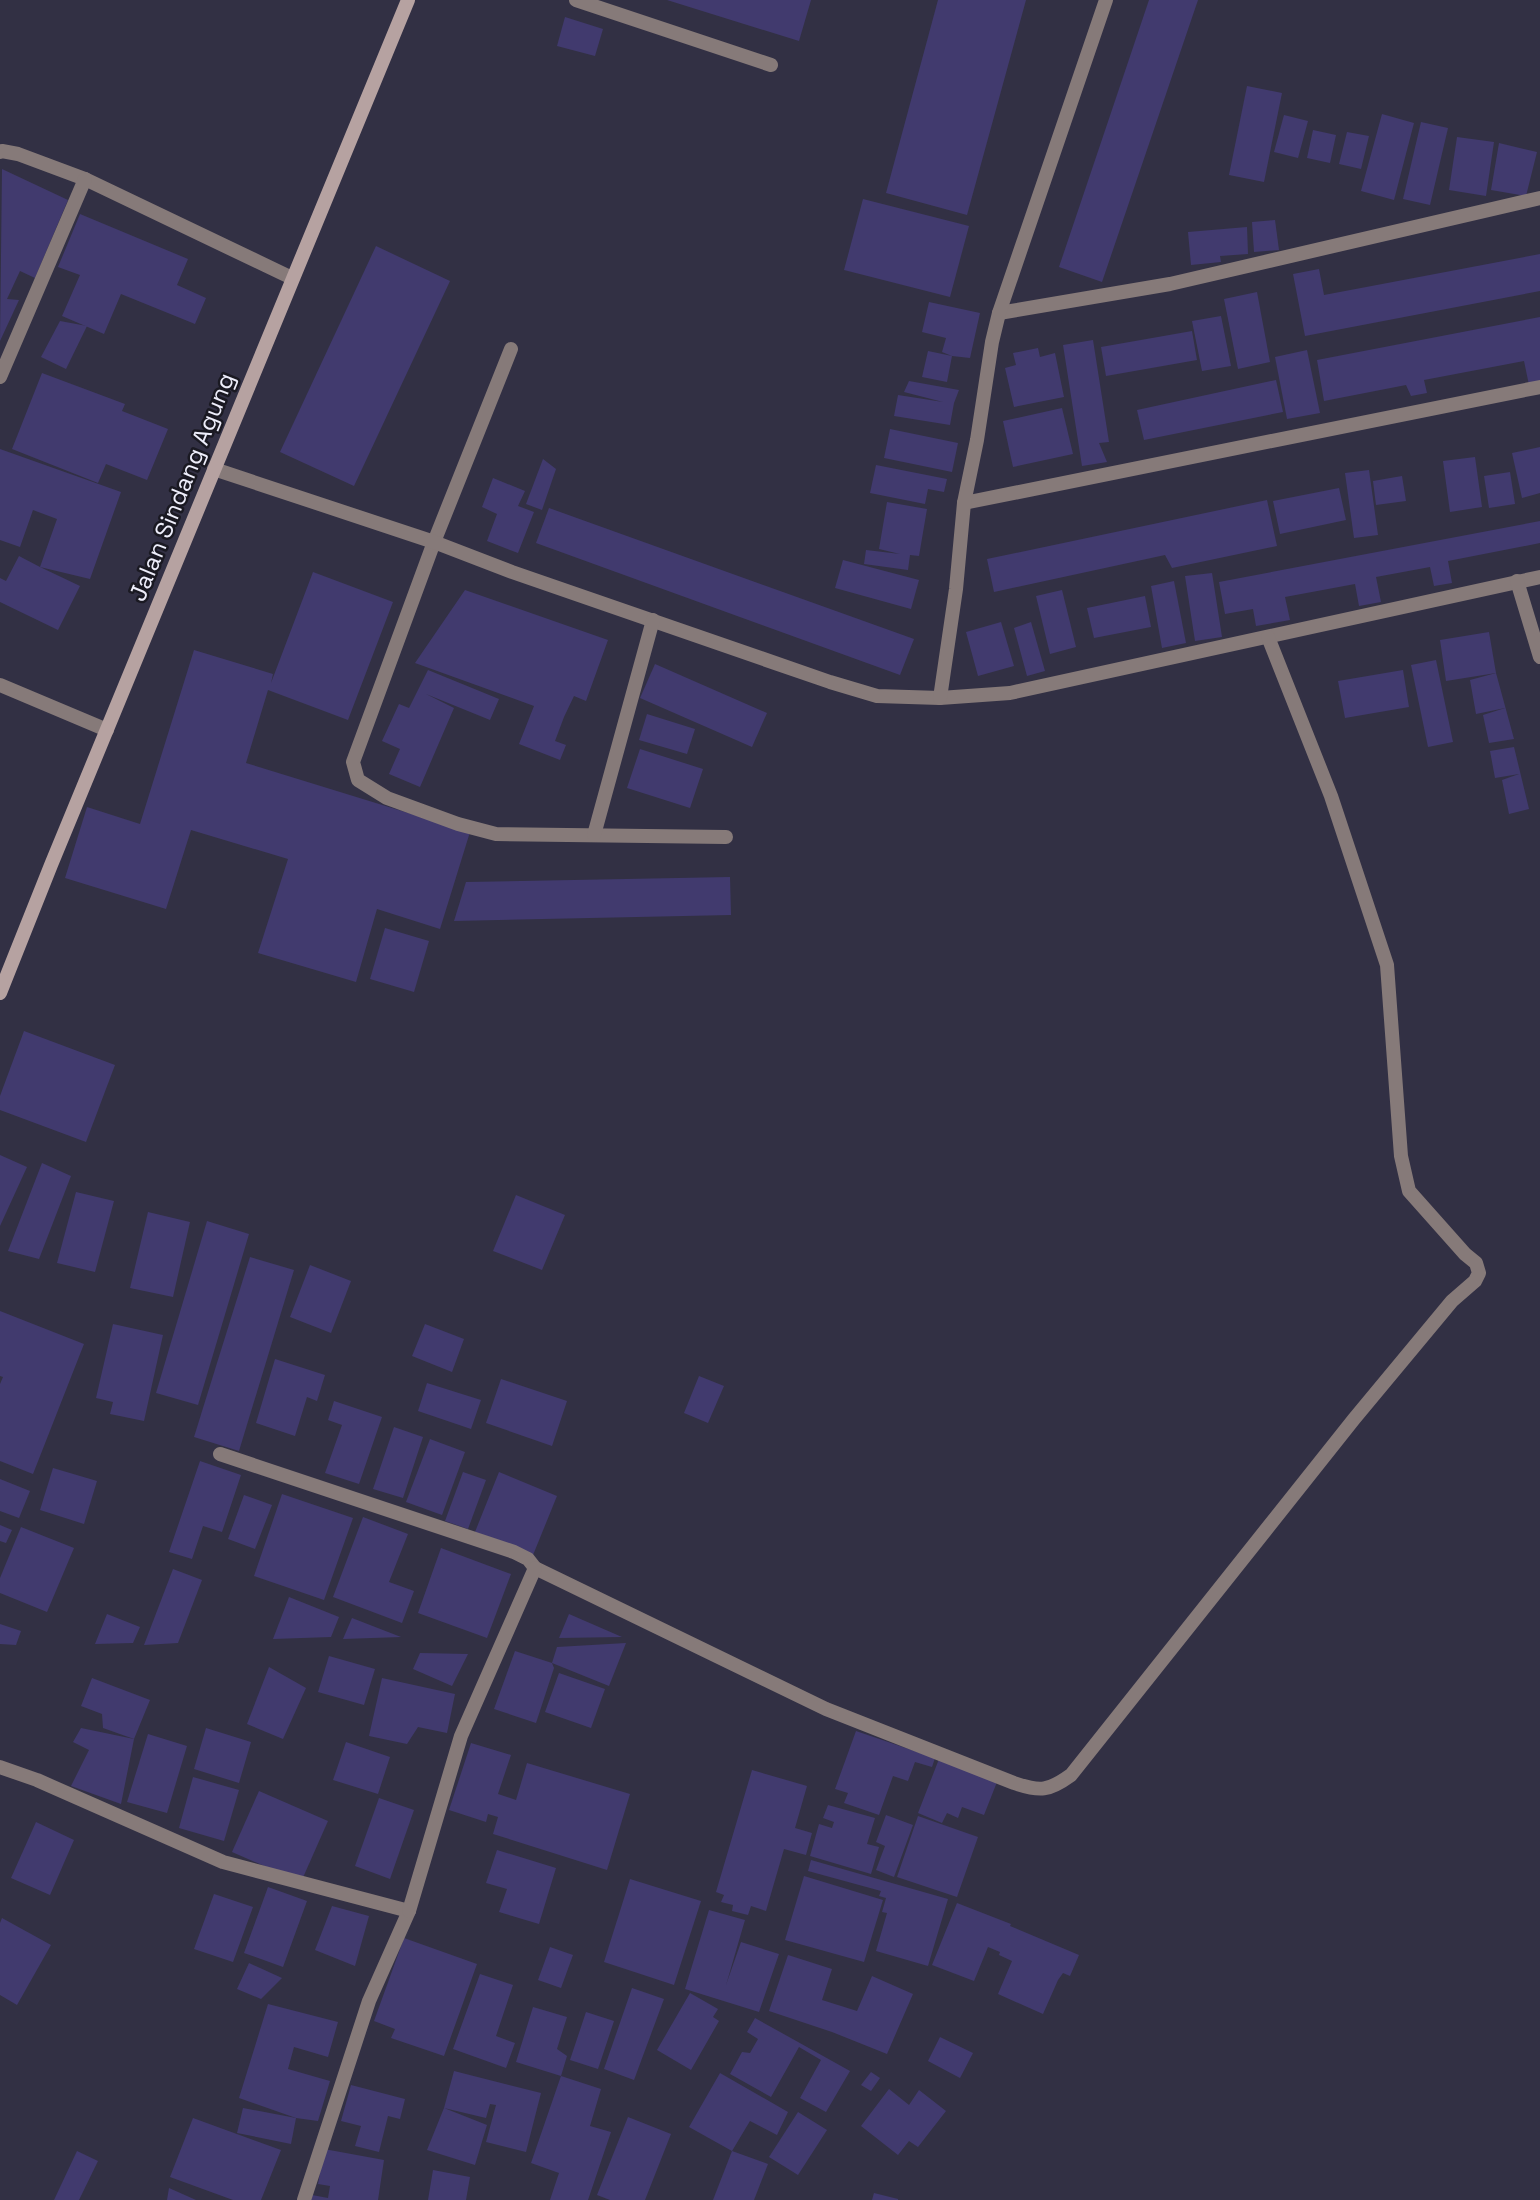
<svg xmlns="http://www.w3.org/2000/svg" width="1540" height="2200" viewBox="0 0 1540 2200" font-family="'Space Grotesk',sans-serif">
<rect width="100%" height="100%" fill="#323044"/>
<g fill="#413a6e">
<polygon points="667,0 811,0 799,41"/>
<polygon points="938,0 1026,0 967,215 886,193"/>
<polygon points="1149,0 1198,0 1102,282 1059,267"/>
<polygon points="565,17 603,29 595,56 557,46"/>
<polygon points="1247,86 1282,93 1264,182 1229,175"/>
<polygon points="1382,114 1414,123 1394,200 1361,191"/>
<polygon points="1284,115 1308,121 1298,158 1274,152"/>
<polygon points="1421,122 1448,128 1430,205 1403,199"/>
<polygon points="1313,130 1336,135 1330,163 1307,158"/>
<polygon points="1347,132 1369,136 1361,169 1339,164"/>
<polygon points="1457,137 1494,142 1486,196 1449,190"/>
<polygon points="1499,143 1537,152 1526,196 1491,190"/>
<polygon points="2,169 68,200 35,278 20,271 7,299 19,300 0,341"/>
<polygon points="863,199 969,226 950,297 844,270"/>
<polygon points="80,214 188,259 177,285 206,298 195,324 121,294 104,334 62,316 80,275 58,267"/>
<polygon points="1275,220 1279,250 1254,252 1252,222"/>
<polygon points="1247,227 1248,254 1220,256 1221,262 1191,265 1188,232"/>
<polygon points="376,246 450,281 354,486 280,452"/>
<polygon points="1540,254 1540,291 1305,336 1293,274 1319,269 1324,295"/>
<polygon points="1257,292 1270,362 1238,369 1224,299"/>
<polygon points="929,302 980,313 970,358 952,356 947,382 922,377 928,351 952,356 942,352 946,338 922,332"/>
<polygon points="1221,316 1231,366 1202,371 1192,321"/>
<polygon points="1540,317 1540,383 1529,385 1524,361 1424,380 1427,393 1411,396 1406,385 1324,401 1317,360"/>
<polygon points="60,321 87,326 66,369 41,357"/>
<polygon points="1192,331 1197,360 1106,376 1101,347"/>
<polygon points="1093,340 1109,442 1099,443 1107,462 1082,466 1063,345"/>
<polygon points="1038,348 1040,357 1055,353 1064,397 1014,407 1005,368 1016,365 1013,353"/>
<polygon points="1307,350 1320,413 1287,419 1275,357"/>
<polygon points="42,373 125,404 122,411 168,429 147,480 106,464 98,483 12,449"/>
<polygon points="1276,380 1283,412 1144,440 1137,410"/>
<polygon points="909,381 959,390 954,403 950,425 894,416 898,395 943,402 904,392"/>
<polygon points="1062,408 1073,454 1013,467 1003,421"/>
<polygon points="890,429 958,443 952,472 884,458"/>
<polygon points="1540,447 1540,493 1522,498 1512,453"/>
<polygon points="0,449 121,492 90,579 40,567 80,586 58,630 0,602 0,578 6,581 19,556 40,567 57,519 33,510 20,547 0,540"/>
<polygon points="1475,457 1482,507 1450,512 1443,461"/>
<polygon points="543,459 556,469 542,510 526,504"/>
<polygon points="876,465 947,479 944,492 928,489 925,504 870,493"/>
<polygon points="1369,470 1378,535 1354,538 1345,473"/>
<polygon points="1510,472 1515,504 1489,508 1484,476"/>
<polygon points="1402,476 1406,501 1376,505 1373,481"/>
<polygon points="493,478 525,491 518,506 534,512 518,553 487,541 497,514 482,507"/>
<polygon points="1339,488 1346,520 1280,534 1273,501"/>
<polygon points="1267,500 1277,546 1172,568 1165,555 994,592 987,559"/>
<polygon points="887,502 927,509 919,556 910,555 908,570 864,564 866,550 900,554 879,549"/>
<polygon points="549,508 914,639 900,675 536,543"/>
<polygon points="1540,521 1540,543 1448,561 1452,583 1434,586 1430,567 1376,577 1381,602 1359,606 1355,584 1285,597 1290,620 1256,626 1253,609 1225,614 1219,582"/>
<polygon points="843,560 919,580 911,609 835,588"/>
<polygon points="313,572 393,602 348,720 268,690 246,763 470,832 440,929 377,909 356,982 258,953 288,859 191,830 166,909 65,878 87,807 140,824 194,650 273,674 271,683"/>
<polygon points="1212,573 1222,637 1195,641 1185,576"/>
<polygon points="1174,581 1186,643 1162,648 1151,586"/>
<polygon points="465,590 608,640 586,701 574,696 564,717 555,741 566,745 560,760 519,744 534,706 415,663"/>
<polygon points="1062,590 1076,647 1050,654 1036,596"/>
<polygon points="1145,596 1151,627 1094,638 1087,608"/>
<polygon points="1001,622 1014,666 978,676 966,632"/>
<polygon points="1031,622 1045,671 1027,676 1014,628"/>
<polygon points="1489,632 1496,673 1514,739 1489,743 1483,715 1505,708 1476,714 1470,680 1496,673 1446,681 1440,640"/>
<polygon points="1436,660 1453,742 1428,747 1411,665"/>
<polygon points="655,664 767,713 752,747 640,698"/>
<polygon points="428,670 499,699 490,720 426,694 454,708 420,787 389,774 400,749 382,741 399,704 409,708"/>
<polygon points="1403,670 1409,707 1345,718 1338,681"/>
<polygon points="647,714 695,729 687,754 639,740"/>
<polygon points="1514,747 1529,809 1509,814 1502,780 1519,774 1495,778 1490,751"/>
<polygon points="640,749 703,769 690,808 627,788"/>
<polygon points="730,877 731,915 454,921 466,882"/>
<polygon points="385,928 429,941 414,992 370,979"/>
<polygon points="24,1031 115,1065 86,1142 0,1110 0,1096"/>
<polygon points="0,1155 27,1167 0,1226"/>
<polygon points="42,1163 71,1176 39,1259 8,1251"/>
<polygon points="76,1192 114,1201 95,1272 57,1263"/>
<polygon points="516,1195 565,1215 542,1270 493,1251"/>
<polygon points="148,1212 190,1222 173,1297 130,1288"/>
<polygon points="207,1221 249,1234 198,1405 156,1393"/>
<polygon points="250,1257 294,1270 239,1451 194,1437"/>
<polygon points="310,1265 351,1281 331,1333 290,1317"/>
<polygon points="0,1311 84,1344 33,1474 0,1461 0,1384 3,1377 0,1376"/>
<polygon points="113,1324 163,1335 144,1421 110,1414 113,1402 96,1398"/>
<polygon points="425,1324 464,1339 452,1372 412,1356"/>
<polygon points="275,1359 325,1375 317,1401 307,1397 295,1436 256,1423"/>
<polygon points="699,1376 724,1386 708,1423 684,1413"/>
<polygon points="501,1379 567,1401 552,1446 486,1423"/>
<polygon points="427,1383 481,1400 471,1429 418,1411"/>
<polygon points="334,1401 382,1417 359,1484 325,1473 342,1425 328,1420"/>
<polygon points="394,1427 423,1437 403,1498 373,1489"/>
<polygon points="430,1439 465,1452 442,1515 406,1502"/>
<polygon points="200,1461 241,1475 222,1532 203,1526 192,1559 169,1552"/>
<polygon points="53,1468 97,1481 84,1524 40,1510"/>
<polygon points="463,1472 486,1480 468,1529 445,1521"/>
<polygon points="499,1472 557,1496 533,1555 475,1532"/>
<polygon points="0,1479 30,1491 19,1518 0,1511"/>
<polygon points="282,1494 353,1518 324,1600 254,1576"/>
<polygon points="244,1495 272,1505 255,1549 228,1539"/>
<polygon points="363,1517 408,1534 389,1582 414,1591 402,1623 333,1597"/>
<polygon points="0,1525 12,1530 6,1543 0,1541"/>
<polygon points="21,1527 74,1548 47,1612 0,1593 0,1578"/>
<polygon points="441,1548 511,1574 487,1638 418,1613"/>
<polygon points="173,1569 202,1580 178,1643 144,1645"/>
<polygon points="289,1597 339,1617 331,1637 273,1639"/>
<polygon points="107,1614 140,1627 133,1643 95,1644"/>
<polygon points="569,1614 622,1637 559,1638"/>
<polygon points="352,1618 401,1637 343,1639"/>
<polygon points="0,1624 21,1631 16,1645 0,1644"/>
<polygon points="626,1643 609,1686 552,1663 557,1647"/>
<polygon points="515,1651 552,1663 554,1668 536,1723 494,1709"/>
<polygon points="420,1653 468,1654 452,1686 413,1669"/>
<polygon points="329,1656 375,1669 364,1705 318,1692"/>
<polygon points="269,1667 306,1688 283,1739 247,1724"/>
<polygon points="559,1673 605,1689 591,1728 545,1712"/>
<polygon points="92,1678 150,1700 134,1739 103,1728 102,1714 81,1706"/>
<polygon points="382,1678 455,1694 447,1733 418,1727 407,1744 369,1736"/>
<polygon points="81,1728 134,1739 121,1804 71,1786 89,1750 73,1742"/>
<polygon points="206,1728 251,1742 239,1783 194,1769"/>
<polygon points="856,1731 935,1758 932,1767 915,1762 908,1781 893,1776 879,1815 844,1803 848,1793 835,1789"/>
<polygon points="148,1734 187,1746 167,1813 127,1802"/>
<polygon points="346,1742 390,1757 378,1794 333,1780"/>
<polygon points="471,1743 511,1755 498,1794 516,1800 527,1763 630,1794 607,1870 493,1834 498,1817 488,1814 486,1822 449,1810"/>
<polygon points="939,1759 997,1782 984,1815 962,1807 958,1818 947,1813 942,1823 918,1813"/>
<polygon points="752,1770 807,1786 795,1828 812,1833 806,1855 784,1849 766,1911 751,1906 748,1915 732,1911 733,1905 721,1902 724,1895 716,1892"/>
<polygon points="193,1777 239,1790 224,1841 179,1828"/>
<polygon points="259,1791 328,1821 301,1882 232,1852"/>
<polygon points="379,1798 414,1810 390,1879 355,1866"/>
<polygon points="828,1805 875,1818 867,1844 879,1847 871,1874 810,1856 819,1824 832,1828 834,1822 823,1818"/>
<polygon points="886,1815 913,1825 894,1877 876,1870 885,1846 876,1842"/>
<polygon points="918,1816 978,1837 957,1897 897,1877"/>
<polygon points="36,1822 74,1840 50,1895 11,1878"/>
<polygon points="497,1850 556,1868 539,1924 499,1912 507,1889 486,1883"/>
<polygon points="811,1860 948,1899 928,1966 876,1951 887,1913 882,1912 886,1898 879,1896 881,1891 808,1871"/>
<polygon points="804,1876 883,1900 864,1962 785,1940"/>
<polygon points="630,1879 701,1901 674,1985 604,1962"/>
<polygon points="268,1887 307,1901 283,1967 244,1953"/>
<polygon points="214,1894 253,1907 233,1962 194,1949"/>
<polygon points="957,1903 1011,1924 1010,1926 1079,1955 1070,1976 1063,1973 1058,1980 1043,2014 998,1994 1012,1961 999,1955 1000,1952 988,1947 974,1981 932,1965"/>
<polygon points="332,1906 369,1916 355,1966 315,1950"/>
<polygon points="709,1910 745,1920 726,1985 741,1942 779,1954 759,2012 685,1989"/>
<polygon points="2,1918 51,1945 17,2005 0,1995 0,1923"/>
<polygon points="404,1938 477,1964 444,2056 391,2038 395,2029 374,2021"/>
<polygon points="550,1947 573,1955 561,1988 538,1980"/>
<polygon points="788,1955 832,1969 822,2000 857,2011 872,1976 913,1994 887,2054 832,2032 769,2011"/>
<polygon points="249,1963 282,1978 261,1999 237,1989"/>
<polygon points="480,1974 513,1985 496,2036 515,2043 506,2068 453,2049"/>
<polygon points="632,1988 664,1999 634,2080 604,2069"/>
<polygon points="690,1993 718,2009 713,2017 719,2021 691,2070 657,2050"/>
<polygon points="268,2004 338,2022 328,2057 294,2047 288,2069 330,2081 318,2121 296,2118 239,2098"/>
<polygon points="533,2007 567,2017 557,2049 567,2056 561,2076 516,2062"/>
<polygon points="586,2012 614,2021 598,2069 570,2060"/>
<polygon points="755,2018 850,2071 826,2112 800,2098 821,2060 799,2047 771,2097 730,2074 742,2052 750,2053 758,2039 747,2032"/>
<polygon points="940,2037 973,2053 960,2078 928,2061"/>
<polygon points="454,2071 541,2093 526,2152 486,2142 496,2105 490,2104 486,2118 444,2108 487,2125 475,2165 427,2150 444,2108"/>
<polygon points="871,2072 880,2078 871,2091 861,2085"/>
<polygon points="720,2073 788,2112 777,2135 750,2121 732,2151 689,2127"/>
<polygon points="561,2076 601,2089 590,2126 611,2132 588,2200 550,2200 559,2173 531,2163"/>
<polygon points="351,2085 405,2099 400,2119 388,2116 379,2152 355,2146 361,2126 341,2121"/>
<polygon points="889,2089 909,2105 919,2090 946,2111 918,2147 909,2141 898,2155 861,2126"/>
<polygon points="243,2108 296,2118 291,2144 237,2133"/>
<polygon points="798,2112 827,2130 798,2175 769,2157"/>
<polygon points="628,2117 671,2134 645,2200 610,2200 597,2195"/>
<polygon points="193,2118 281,2150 261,2200 233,2200 170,2177"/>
<polygon points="324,2149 384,2160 378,2200 311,2200 312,2195 328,2198 330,2186 318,2184"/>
<polygon points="77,2151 98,2161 79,2200 54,2200"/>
<polygon points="732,2151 768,2164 754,2200 713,2200"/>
<polygon points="433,2170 470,2177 466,2200 428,2200"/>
<polygon points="169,2188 196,2200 167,2200"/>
<polygon points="874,2193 898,2199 898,2200 872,2200"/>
</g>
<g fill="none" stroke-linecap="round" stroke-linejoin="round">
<g stroke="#867a79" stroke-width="14">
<polyline points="576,0 771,65"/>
<polyline points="0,152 2,151 18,154 85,179 292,278"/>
<polyline points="999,313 1170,284 1540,198"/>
<polyline points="511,349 434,542 353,762 358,780 387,798 458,824 496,834 726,837"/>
<polyline points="0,377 85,179"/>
<polyline points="214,469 434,542 512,572 830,682 877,696 940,698 1010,693 1540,577"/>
<polyline points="964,503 1540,387"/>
<polyline points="1517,581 1540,657"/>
<polyline points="0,685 107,730"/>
<polyline points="940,698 956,589 964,503 977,440 992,342 999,313 1106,0"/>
<polyline points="594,835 653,620"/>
<path d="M220 1454 514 1552 528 1559 535 1568 826 1709 1014 1783C1040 1792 1049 1791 1071 1775L1354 1419 1452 1301 1475 1281 1479 1273 1476 1263 1465 1254 1409 1191 1401 1156 1387 965 1331 796 1268 637"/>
<polyline points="0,1767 37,1780 223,1862 409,1911 369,2001 304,2200"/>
<polyline points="409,1911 461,1736 535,1568"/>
</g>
<polyline stroke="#b6a2a1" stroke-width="14" points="0,993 51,865 408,0"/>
</g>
<g text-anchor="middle" stroke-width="5" stroke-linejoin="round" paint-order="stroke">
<g font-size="24" fill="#eeeefb" stroke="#1a1922">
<text transform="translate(182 487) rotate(-68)" y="8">Jalan Sindang Agung</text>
</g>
</g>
</svg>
